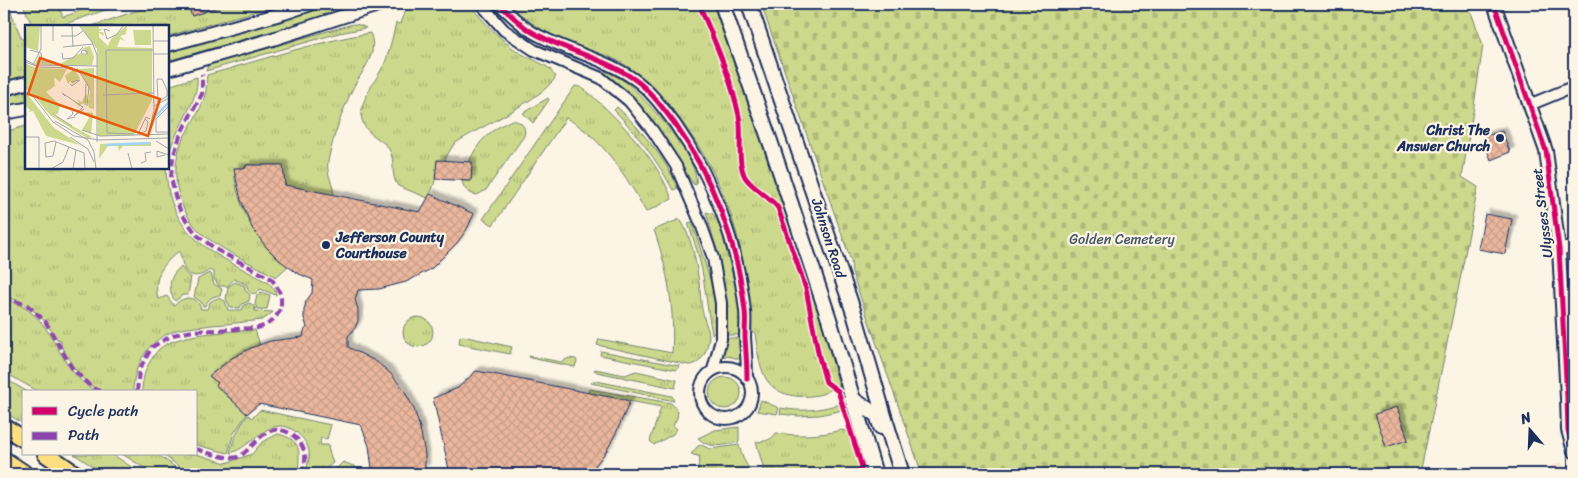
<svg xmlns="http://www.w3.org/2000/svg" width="1578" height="478" viewBox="0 0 1578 478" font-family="Sriracha,sans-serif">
<defs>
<pattern id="grass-tufts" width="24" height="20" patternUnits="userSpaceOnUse" patternTransform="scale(1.25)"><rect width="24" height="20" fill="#ccd88b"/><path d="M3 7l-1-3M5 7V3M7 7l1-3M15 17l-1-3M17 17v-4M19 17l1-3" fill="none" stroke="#afba7a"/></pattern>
<pattern id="cemetery-stones" width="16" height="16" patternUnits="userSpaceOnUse" patternTransform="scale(1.25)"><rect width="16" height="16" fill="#ccd88b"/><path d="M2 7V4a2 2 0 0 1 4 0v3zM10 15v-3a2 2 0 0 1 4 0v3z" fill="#afba7a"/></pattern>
<pattern id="building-cross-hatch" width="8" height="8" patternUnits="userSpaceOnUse" patternTransform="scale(1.25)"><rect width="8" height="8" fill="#eab69c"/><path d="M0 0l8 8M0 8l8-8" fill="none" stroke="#c89d89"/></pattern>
<filter id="shadow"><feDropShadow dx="4.5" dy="-4.5" stdDeviation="1" flood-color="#0004"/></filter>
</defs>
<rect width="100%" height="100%" fill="#fcf5e5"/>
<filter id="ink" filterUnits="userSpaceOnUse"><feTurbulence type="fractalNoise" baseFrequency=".02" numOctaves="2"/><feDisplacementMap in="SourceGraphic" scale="10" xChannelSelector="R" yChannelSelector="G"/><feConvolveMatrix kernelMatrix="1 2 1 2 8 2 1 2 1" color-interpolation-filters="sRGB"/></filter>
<g filter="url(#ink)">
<polygon fill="#f7e2cf" points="1562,462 1565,472 1574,469 1574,474 1550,474 1550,466"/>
<g fill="url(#grass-tufts)" stroke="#748474">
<polygon points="4,4 8,4 20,35 22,39 26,42 26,76 4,82"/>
<polygon points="23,4 46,4 52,8 59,7 63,17 99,4 123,4 59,26 32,26"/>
<polygon points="156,4 187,4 192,16 227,4 281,4 168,36 168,26 92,26"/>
<path d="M417 4H469C484 22 500 40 520 53 529 58 540 62 549 68 553 71 551 74 556 76 546 98 477 128 454 144L446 157 445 161 437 160C437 175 435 186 428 198L398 186C390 176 396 161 389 149 382 138 368 136 363 123 355 103 379 78 386 60 390 48 393 35 396 23L400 24C403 13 406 9 417 4Z"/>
<path d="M509 4H713L799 248 820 316 839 386C833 388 828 392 822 394 799 400 771 396 763 372 758 360 757 346 755 333H751C748 248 726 176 672 109 658 92 641 74 622 63 604 53 584 49 566 41 544 33 526 20 509 4Z"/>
<polygon points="330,7 338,10 339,12 168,61 168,52 322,8"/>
<polygon points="353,24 360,25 366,28 339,33 206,71 208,65 210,64"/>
<path d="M370 33C373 39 373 45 372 52 368 66 358 78 352 90 342 112 333 137 328 161 326 175 333 182 334 195L285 185 282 165H246V168H234C236 207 257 243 288 266L276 277C253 264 227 253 206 237 178 215 169 175 181 143 188 127 201 112 205 95 207 89 206 81 207 75 261 60 315 42 370 33Z"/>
<path d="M606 71C613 75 621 78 627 83 645 98 702 161 696 185L693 184 663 136 637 106 603 76V73Z"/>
<path d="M197 77C200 102 172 131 168 160V86Z"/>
<path d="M575 86C584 86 593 97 600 103 629 130 658 162 672 199L646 212C627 177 602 137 566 118L493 225 483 219Z"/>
<polygon points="26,91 26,101 4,107 4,97"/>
<polygon points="548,98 549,100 533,123 523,113"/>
<path d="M617 107C641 129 665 158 678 188L673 190C657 160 637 134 614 110Z"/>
<path d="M512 120C521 121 527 127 524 136L486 190 477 195C468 194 464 189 462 181H471L472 162H469C479 140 490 130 512 120Z"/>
<path d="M26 126V168H166C169 239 213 252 267 282 272 286 276 289 276 295L260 289C255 297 247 294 247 285L234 279 228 286H219L214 279V272L209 270C202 277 189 279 184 268 182 263 181 256 179 251 162 265 153 276 158 299L167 296 174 306C182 296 197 294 201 309H207L210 302C215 298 219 297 225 301L228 310H242L244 305 250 303 254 306 255 311 273 312 267 317 262 320C245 322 229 324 212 325 200 327 188 327 177 330 150 338 133 364 133 392 125 392 115 393 106 392 83 388 71 363 61 346V340L57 339C42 315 31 305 4 296V132Z"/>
<polygon points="706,212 713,214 717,220 723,237 741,309 741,335 727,335 724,284 719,258"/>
<path d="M680 219C693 239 697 267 700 290 701 299 701 309 704 317 705 324 709 329 709 336 708 348 703 365 689 365L597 345 599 339 672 353C675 311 668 270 654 230Z"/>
<path d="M692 222 716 298 717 320 716 332 712 334C708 314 706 295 703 276 700 258 694 241 688 223Z"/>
<path d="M181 267 188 276 191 277 188 295H183L175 301C167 289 169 275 181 267Z"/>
<path d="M209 273 211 274 214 284 222 289 220 296C213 295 208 299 205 306H203L201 302 194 297 198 279Z"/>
<polygon points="235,282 245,286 245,290 250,295 249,301 242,304 240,308 230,307 226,299 228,287"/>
<polygon points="260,292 270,295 267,309 257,309 255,304 257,295"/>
<path d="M4 299C60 314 51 367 97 392H39L4 372Z"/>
<circle cx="418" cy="332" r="15"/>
<path d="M255 330 260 345 232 358 209 376 218 383 216 386 247 414 234 433 228 453 196 445V392H142C142 383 144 373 148 365 151 360 155 353 159 349 180 332 228 332 255 330Z"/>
<polygon points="463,336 512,347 510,354 459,344 460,337"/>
<polygon points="727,338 741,338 742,360 732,357 723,356"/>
<polygon points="601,351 680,366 677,370 600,355"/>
<polygon points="529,356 561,362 569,358 576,359 577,361 575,367 530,358"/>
<polygon points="595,369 625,375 636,371 677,380 675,388 597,372 594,370"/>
<polygon points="4,378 28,392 24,392 24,424 4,412"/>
<polygon points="596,381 672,396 674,401 591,383"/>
<polygon points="589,389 671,403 678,411 677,418 673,425 677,429 673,434 654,445 650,441 661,407 588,393"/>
<polygon points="761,400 779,408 777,414 757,411"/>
<path d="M836 405H842L843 410 819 415 799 416 780 414 781 408C800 412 818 410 836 405Z"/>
<path d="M260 410 331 425 327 439 321 438 320 442 321 445H328L329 451 333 463 328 467 332 473 343 462 356 467 355 474H307C306 466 310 459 309 451 307 442 302 437 296 432 270 412 252 448 230 453 233 439 239 427 248 415L252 418Z"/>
<path d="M739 427V442C724 445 710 450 698 438L715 430Z"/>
<path d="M841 430 846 431 850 435 862 474 867 472 868 474H763V466L756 442C765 441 771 441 776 433 798 436 819 436 841 430Z"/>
<path d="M278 434C304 440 299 454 298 474H189L162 454H196L226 463 252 454 262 442Z"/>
<polygon points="701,445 710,449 739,445 743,458 752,474 705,474 697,472 700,457 691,454 698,446"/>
<polygon points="74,454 112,454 142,474 104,474"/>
<polygon points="122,454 157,454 185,474 154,474"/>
</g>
<polygon fill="url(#cemetery-stones)" stroke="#748474" points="761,4 1468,4 1483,45 1474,106 1462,177 1478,187 1458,290 1420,474 922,474 852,273 851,261"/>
<circle fill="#ccd88b" stroke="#748474" cx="725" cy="393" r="16"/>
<g fill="url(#building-cross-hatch)" stroke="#1b2f5e" filter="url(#shadow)">
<polygon points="187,4 223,4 223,5 192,16"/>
<polygon points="1502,131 1510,152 1491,160 1483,139 1486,136"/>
<polygon points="437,160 472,162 471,181 435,179"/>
<polygon points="246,165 283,165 285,185 420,212 430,194 474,214 467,229 457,243 431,269 406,282 379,289 358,290 355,300 358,309 358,321 355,328 348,336 348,347 377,362 390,373 404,390 414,409 420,428 425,454 425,469 414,469 414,473 372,469 369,446 361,425 259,404 247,414 216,385 218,383 209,376 232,358 251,348 270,341 303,337 304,331 307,327 304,318 304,310 306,301 312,293 313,280 297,273 279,260 266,247 252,228 241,200 235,174 234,168 246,168"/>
<polygon points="1485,214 1512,219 1505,254 1478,249"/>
<polygon points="476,371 493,374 630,401 616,433 607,450 589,474 450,474 433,398 458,388"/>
<polygon points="1397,407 1408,440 1386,447 1375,414"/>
</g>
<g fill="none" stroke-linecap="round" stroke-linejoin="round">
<g stroke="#1b2f5e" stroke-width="14">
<g id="minor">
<polyline points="481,4 504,30 534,50 601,78 629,101 653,131 676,166 701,224 713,258 721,303 721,339 713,370"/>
<path d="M499 4C510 14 521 26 534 33 566 51 604 58 634 79 650 90 663 108 675 124 713 178 738 244 745 311 746 319 745 328 745 337 746 351 747 365 747 379"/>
<polyline points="1529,105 1568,89 1574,86"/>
<polyline points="1559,249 1574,247"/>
<circle cx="726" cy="393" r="26"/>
</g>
</g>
<g stroke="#1b2f5e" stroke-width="16">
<g id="tertiary">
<polyline points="1494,4 1546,151 1559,249 1567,398 1568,430 1574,451"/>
<polyline points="168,45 284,13 311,4"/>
<polyline points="168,69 273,39 381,4"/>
<polyline points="4,89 26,83"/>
<polyline points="4,113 26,109"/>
</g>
</g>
<g stroke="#1b2f5e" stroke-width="18">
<g id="secondary">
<polyline points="722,4 771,144 829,319 875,474"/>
<polyline points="749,4 854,313 884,416 902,474"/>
<polyline points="852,399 877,415 881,427"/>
</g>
</g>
<g stroke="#1b2f5e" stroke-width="20">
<g id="trunk">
<polyline points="4,427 24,439"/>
<polyline points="46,454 75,474"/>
<polyline points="4,460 25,474"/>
</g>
</g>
<use href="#minor" stroke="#fcf5e5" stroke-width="10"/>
<use href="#tertiary" stroke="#fcf5e5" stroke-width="12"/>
<use href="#secondary" stroke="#fcf5e5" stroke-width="14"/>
<use href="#trunk" stroke="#fedf80" stroke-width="16"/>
<polyline stroke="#1b2f5e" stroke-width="1" points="1569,474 1574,472"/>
<g stroke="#8e44ad" stroke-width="4" stroke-dasharray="8 4" stroke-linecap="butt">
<polyline points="4,297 27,305 45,321 72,368 92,388 103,392"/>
<path d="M137 392 139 370 152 347 173 335 193 331 257 328C283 322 289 296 270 278L217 250 197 235 181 213 175 196 171 177 173 157 181 133 202 94V74"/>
<path d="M196 449C206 452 228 460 238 457 247 453 258 437 268 432 284 424 303 439 305 455 306 461 303 468 303 474"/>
</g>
<g stroke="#fcf5e5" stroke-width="8">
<g id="cycleway">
<path d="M499 4C510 14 521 26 534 33 566 51 604 58 634 79 650 90 663 108 675 124 713 178 738 244 745 311 746 319 745 328 745 337 746 351 747 365 747 379"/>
<path d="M699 4C714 40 731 77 739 116 743 135 736 159 745 177 751 187 770 197 778 208L806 289 819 357 826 382 838 391 862 467 856 474"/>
<polyline points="1494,4 1546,151 1559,249 1567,398 1568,430 1574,451"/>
</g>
</g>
<use href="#cycleway" stroke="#d6006c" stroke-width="5"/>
</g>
</g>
<g fill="#1b2f5e" stroke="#fcf5e5" stroke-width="2">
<circle cx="1500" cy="138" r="5"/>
<circle cx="326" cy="245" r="5"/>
</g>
<g text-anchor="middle" stroke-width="4.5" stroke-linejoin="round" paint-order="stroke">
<g font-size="14" font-weight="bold" fill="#1b2f5e" stroke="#fcf5e5" text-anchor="end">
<text x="1490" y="135">Christ The<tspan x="1490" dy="16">Answer Church</tspan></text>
<text x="336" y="242" text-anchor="start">Jefferson County<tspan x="336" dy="16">Courthouse</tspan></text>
</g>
<g font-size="14" fill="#1b2f5e" stroke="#fcf5e5">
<text transform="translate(1542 213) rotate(-97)" y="5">Ulysses Street</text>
<text transform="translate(829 238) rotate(72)" y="5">Johnson Road</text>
</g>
<g font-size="14" fill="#475969" stroke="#fcf5e5">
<text x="1122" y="244">Golden Cemetery</text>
</g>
</g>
<g transform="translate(25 25)">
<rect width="144" height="144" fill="#fcf5e5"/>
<path d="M2 0H15L13 26 0 22ZM55 0H74V4H78L73 7H78L79 11 74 8V12L83 21 86 14 102 0 101 9 95 11 100 16 95 14 92 22 127 23H71ZM126 5V20H110L108 5ZM65 21 69 32 67 40 41 41 10 39 15 29 16 37 35 39 53 29 62 30 58 23ZM0 38 11 43 42 44 35 57 29 52 30 61 21 67 35 80 33 89 28 90 67 112 62 113 25 90 0 60ZM69 43V84L64 83 63 78 56 79 53 84 54 81 50 78H54L52 75 57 77 61 68 64 76 65 66 54 44ZM49 44 55 53 47 60 46 56 43 59 40 51ZM0 66 28 102 55 120 21 111 8 86 3 87 0 94V91L5 85 0 80ZM61 87 68 88 66 109 57 105 64 93ZM126 117V121H98L94 126 93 121H83L74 134 75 119Z" fill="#ccd88b"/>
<path d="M72 23H127V75L109 110 73 111Z" fill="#ccd88b"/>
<path fill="none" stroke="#a0d5fe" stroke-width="2.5" d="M131 91 144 77M80 120 125 118"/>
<path fill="none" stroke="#a2a6af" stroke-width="1" d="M54 0 67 17 72 30V117M47 1 48 22M85 6 79 4 82 14 91 10 99 0M36 11H51L58 6M28 16V0M128 16H144M38 22 68 19M5 25 16 28 17 37H29M57 25 62 26V29H56ZM37 28 38 34 48 33 58 22M128 29H144M0 35 11 40 72 41M0 37 14 42 48 43M8 40 16 24V0M52 43 64 62 62 81M132 54H137L142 65V71L133 77ZM45 59 47 61 55 55 46 57M0 61 28 97 49 111 74 115 144 113M78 70 129 68M40 71 37 68 58 82M60 80 61 59M129 81 144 73M58 82 49 91 59 84M47 86 48 89 42 94 50 92M28 89 47 101M120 94 123 97 121 106 114 109V107L121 92 125 94M131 94V107H144M131 94 144 81M30 96 63 115 69 127 71 144M57 105 75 111 144 109M108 109 82 108 81 25H128M123 111 129 85 128 0M0 112H14V144M45 112 63 124 69 137M131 116 144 124M103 128 107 144M140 130 132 132V126L144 130M21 132 20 118 29 116 59 128 60 144M21 132 28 131 31 117M116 138 121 136 120 128 126 127M26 144 38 137 44 122M48 144 51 125"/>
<path fill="#e8590c" fill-opacity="0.15" stroke="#e8590c" stroke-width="2.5" d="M15 33 135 74 123 111 3 69Z"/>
<rect width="144" height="144" fill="none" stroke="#1b2f5e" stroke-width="2.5"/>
</g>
<rect width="1578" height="478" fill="none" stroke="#fcf5e5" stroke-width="20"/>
<rect x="10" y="10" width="1558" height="458" fill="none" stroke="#1b2f5e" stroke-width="2" filter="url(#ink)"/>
<rect x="22" y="390" width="175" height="65" fill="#fcf5e5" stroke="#a2a6af"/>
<rect x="32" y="407" width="25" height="8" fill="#d6006c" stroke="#a2a6af"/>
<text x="68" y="416" font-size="15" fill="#1b2f5e">Cycle path</text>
<rect x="32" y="432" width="25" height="8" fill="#8e44ad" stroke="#a2a6af"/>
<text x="68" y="440" font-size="15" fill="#1b2f5e">Path</text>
<g transform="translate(1530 430) rotate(341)" stroke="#fcf5e5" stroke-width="4" paint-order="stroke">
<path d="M0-4L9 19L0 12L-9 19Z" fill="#1b2f5e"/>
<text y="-8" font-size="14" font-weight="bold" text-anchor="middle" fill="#1b2f5e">N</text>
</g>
</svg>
